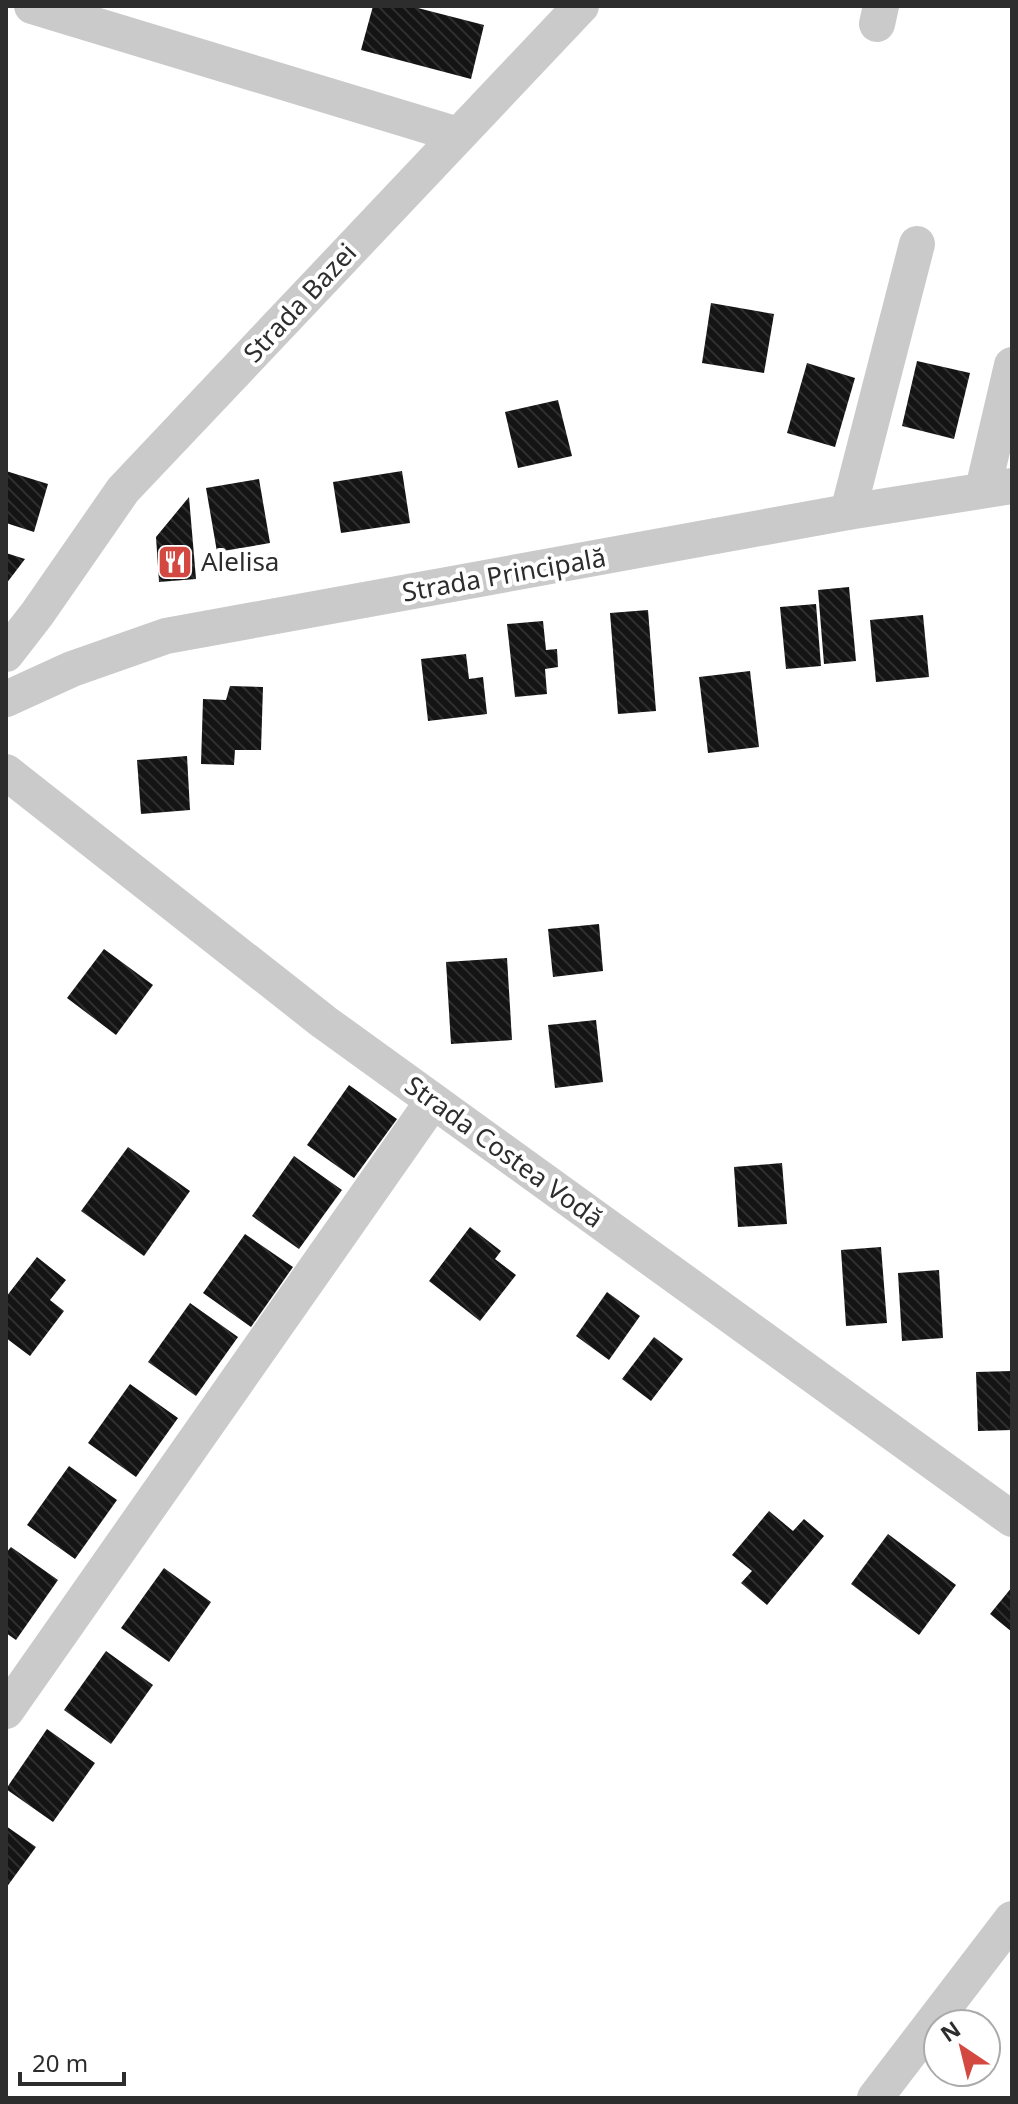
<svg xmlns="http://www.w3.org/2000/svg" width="1018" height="2104" viewBox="0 0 1018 2104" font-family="'Noto Sans',sans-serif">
<defs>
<pattern id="building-back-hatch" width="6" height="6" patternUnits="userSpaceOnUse" patternTransform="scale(2)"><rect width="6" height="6" fill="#141414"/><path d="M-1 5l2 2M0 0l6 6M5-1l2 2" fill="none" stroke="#2e2e2e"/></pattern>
</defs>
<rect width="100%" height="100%" fill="#fff"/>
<g fill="url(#building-back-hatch)">
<polygon points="373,6 410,6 484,25 471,79 361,50"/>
<polygon points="711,303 774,314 764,373 702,363"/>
<polygon points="917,361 970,373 954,439 902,426"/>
<polygon points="807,363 855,378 835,447 787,433"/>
<polygon points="558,400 572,456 518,468 505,412"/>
<polygon points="6,471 48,484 34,532 6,523"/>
<polygon points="402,471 410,523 341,533 333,482"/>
<polygon points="259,479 270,543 217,552 206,488"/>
<polygon points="189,497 196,579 159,582 156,537"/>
<polygon points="6,553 25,559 6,584"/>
<polygon points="849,587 856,661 824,664 818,590"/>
<polygon points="816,604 821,666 786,669 780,607"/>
<polygon points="648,610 656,711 618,714 610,613"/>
<polygon points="923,615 929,677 876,682 870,620"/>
<polygon points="543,621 546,650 557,649 558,667 545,669 547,694 515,697 507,624"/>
<polygon points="466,654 469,679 483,677 487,714 428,721 421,659"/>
<polygon points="750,671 759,747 708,753 699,677"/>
<polygon points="230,686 263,687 261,750 235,750 234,765 201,764 203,699 226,700"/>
<polygon points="187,756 190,810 141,814 137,760"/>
<polygon points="599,924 603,971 553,977 548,929"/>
<polygon points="104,949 153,985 116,1035 67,998"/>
<polygon points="507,958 512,1040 451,1044 446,962"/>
<polygon points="596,1020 603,1082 555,1088 548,1025"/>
<polygon points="349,1085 397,1119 354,1178 307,1145"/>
<polygon points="128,1147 190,1191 144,1256 81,1211"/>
<polygon points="294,1156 342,1190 299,1249 252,1216"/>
<polygon points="782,1163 787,1224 738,1227 734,1167"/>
<polygon points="470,1227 501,1251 495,1259 516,1275 480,1321 429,1281"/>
<polygon points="245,1234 293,1267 251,1327 203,1293"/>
<polygon points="881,1247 887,1323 846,1326 841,1250"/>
<polygon points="37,1257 66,1280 50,1300 64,1311 30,1356 6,1338 6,1297"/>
<polygon points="939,1270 943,1338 902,1341 898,1273"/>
<polygon points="607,1292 640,1316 609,1360 576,1336"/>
<polygon points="190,1303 238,1337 196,1396 148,1362"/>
<polygon points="654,1337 683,1359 651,1401 622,1379"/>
<polygon points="1012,1371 1012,1430 978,1431 976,1372"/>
<polygon points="130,1384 178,1418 136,1477 88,1443"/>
<polygon points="69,1466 117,1500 75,1559 27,1525"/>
<polygon points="769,1511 793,1531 804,1519 824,1536 767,1605 741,1583 752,1571 732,1555"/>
<polygon points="888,1534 956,1585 919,1635 851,1584"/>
<polygon points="11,1547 58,1580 16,1640 6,1633 6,1553"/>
<polygon points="164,1568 211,1602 169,1662 121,1628"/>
<polygon points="1012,1587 1012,1632 990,1614"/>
<polygon points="106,1651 153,1685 111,1744 64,1710"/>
<polygon points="47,1729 95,1763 53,1822 6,1789"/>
<polygon points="6,1826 36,1847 6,1888"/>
</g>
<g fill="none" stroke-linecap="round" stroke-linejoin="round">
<g stroke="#cacaca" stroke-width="36">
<polyline points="32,6 458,135"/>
<polyline points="877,24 881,6"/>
<polyline points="983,489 1012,365"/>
<polyline points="848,512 917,244"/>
<polyline points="6,654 37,614 123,490 581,6"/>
<polyline points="6,699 72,669 166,636 848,512 1012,486"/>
<polyline points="6,772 324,1022 1012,1519"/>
<polyline points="6,1711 433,1101"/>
<polyline points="875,2098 1012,1919"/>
</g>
</g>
<defs>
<g id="restaurant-square" transform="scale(1.8)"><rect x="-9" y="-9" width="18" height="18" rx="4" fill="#d34840" stroke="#fff"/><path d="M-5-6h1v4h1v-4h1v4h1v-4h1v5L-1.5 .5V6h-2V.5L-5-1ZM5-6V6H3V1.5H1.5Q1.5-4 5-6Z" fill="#fff"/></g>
</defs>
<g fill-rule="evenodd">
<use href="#restaurant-square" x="175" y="562"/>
</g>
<g text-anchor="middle" stroke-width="8" stroke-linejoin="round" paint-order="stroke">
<g font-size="26" fill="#2d2d2d" stroke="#fff">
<text transform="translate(300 303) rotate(-47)" y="9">Strada Bazei</text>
<text transform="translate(504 575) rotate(-10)" y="9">Strada Principală</text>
<text transform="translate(504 1152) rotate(36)" y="9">Strada Costea Vodă</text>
</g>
<g font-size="26" fill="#2d2d2d" stroke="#fff" text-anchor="start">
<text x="201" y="571">Alelisa</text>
</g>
</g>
<rect width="1018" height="2104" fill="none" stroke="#2d2d2d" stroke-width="16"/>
<g transform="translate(962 2048) rotate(325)"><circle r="38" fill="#ffffff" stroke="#ababab" stroke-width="2"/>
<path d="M0-6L14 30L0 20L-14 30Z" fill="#d34840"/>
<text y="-12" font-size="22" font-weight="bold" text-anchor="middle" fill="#2d2d2d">N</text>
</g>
<path d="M20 2072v12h104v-12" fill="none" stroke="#2d2d2d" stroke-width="4"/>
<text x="32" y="2072" font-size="24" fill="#2d2d2d" stroke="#ffffff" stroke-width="6" paint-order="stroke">20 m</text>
</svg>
